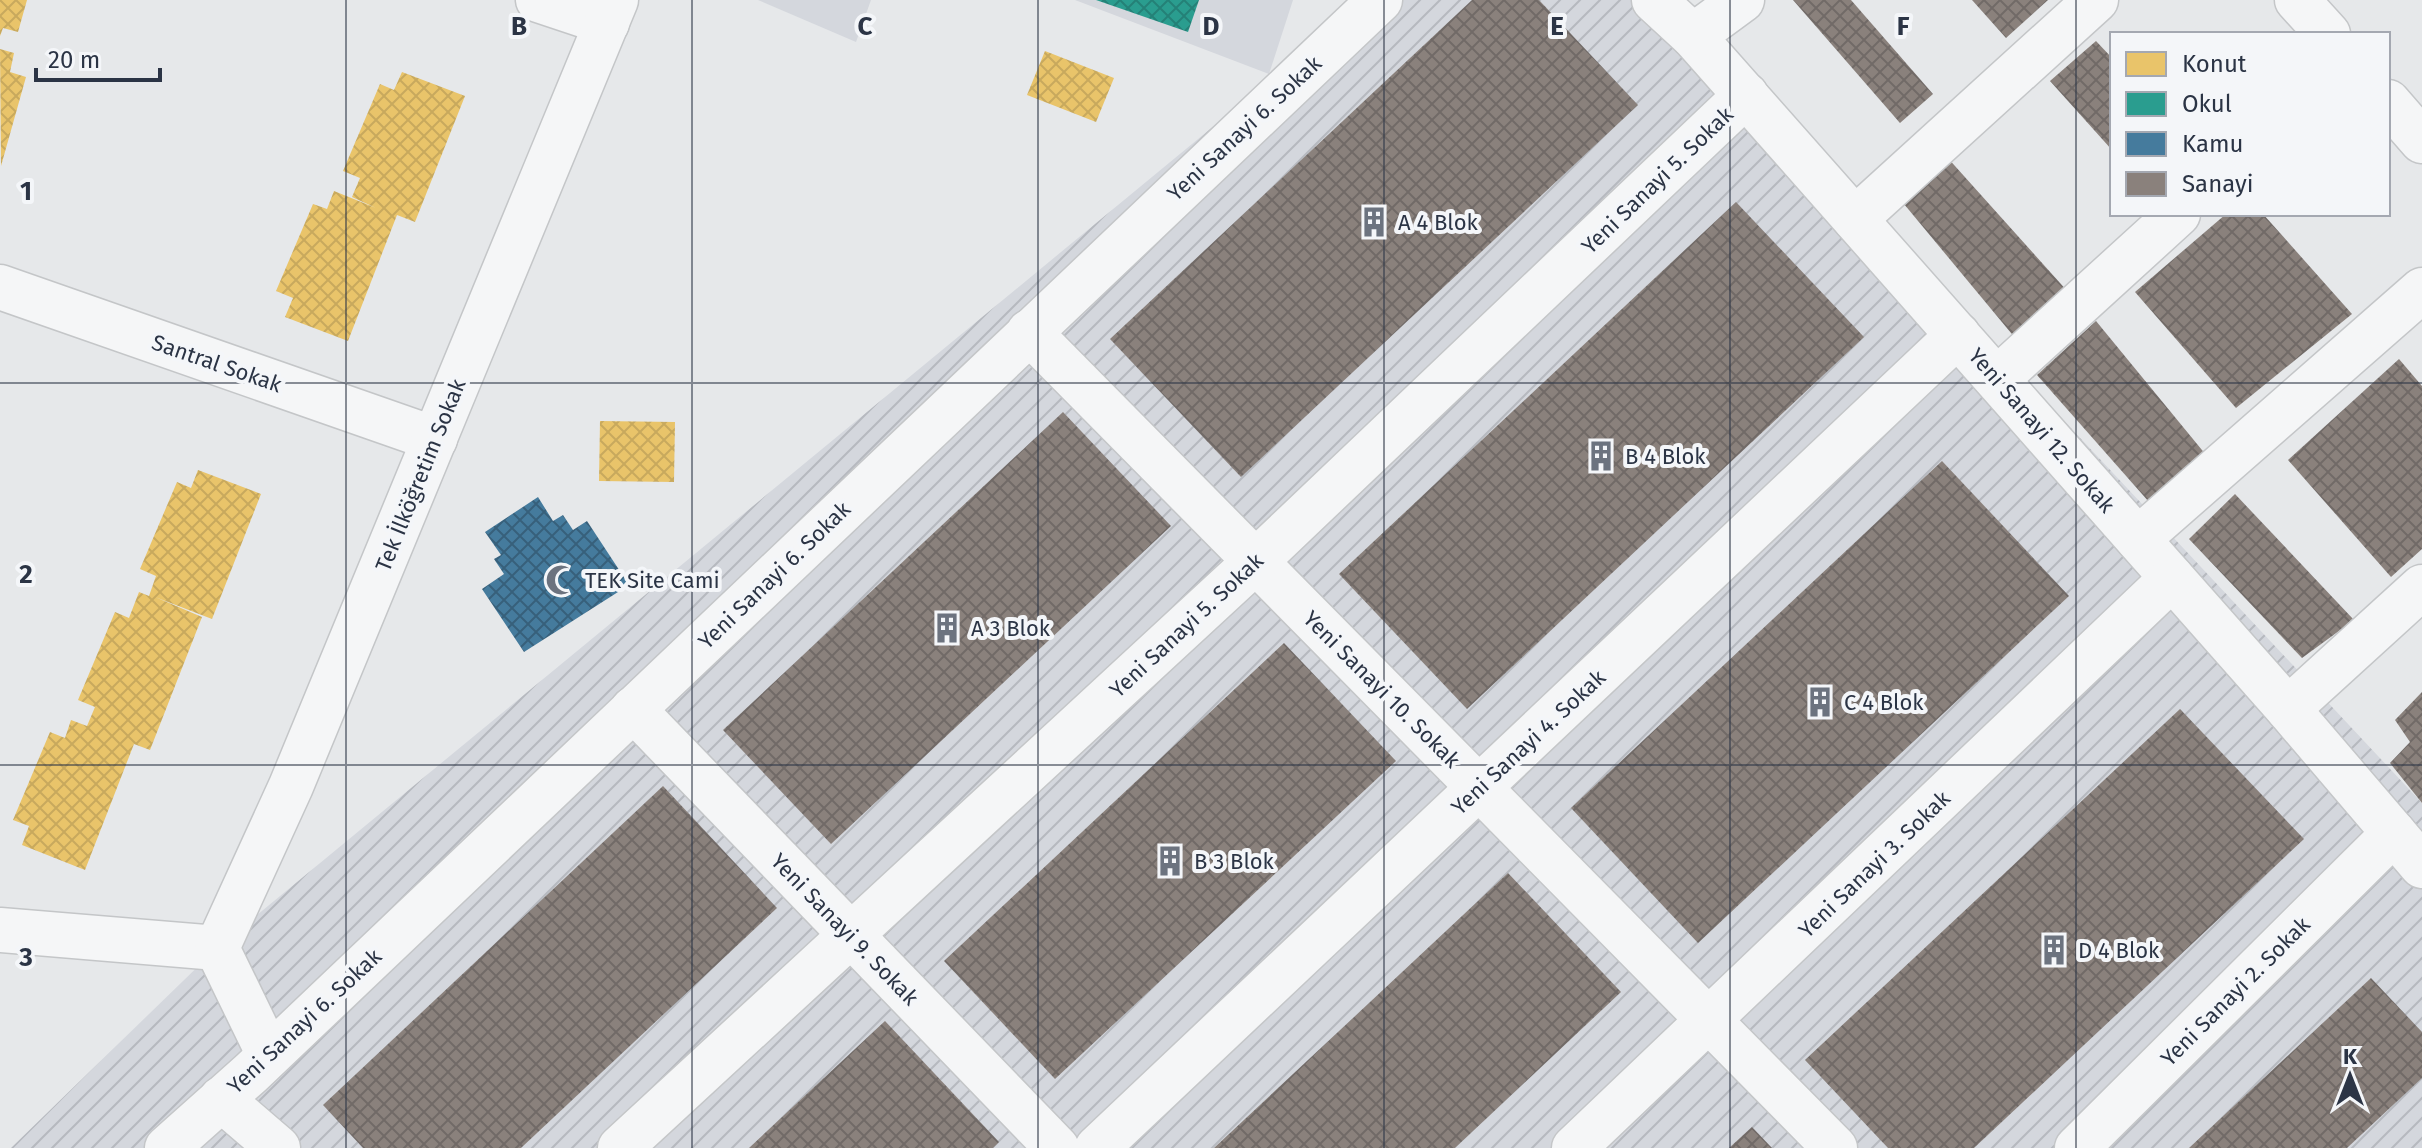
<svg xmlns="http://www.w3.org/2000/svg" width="2422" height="1148" viewBox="0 0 2422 1148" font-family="'Fira Sans',sans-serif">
<defs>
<pattern id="industrial-furrows" width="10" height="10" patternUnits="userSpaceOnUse" patternTransform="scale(2)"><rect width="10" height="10" fill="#d4d7dd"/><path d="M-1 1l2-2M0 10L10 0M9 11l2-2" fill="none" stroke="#b6b9bf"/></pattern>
<pattern id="homes-cross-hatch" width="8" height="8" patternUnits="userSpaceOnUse" patternTransform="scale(2)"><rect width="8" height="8" fill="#e9c46a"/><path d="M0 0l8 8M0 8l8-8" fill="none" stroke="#c8a95d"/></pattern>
<pattern id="schools-cross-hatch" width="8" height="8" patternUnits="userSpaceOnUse" patternTransform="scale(2)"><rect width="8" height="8" fill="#2a9d8f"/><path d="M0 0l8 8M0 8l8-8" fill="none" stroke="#248177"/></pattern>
<pattern id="public-cross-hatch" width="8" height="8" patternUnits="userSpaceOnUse" patternTransform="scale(2)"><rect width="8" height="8" fill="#457b9d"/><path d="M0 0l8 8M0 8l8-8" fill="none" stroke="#37607b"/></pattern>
<pattern id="industry-cross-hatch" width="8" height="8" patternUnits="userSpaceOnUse" patternTransform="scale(2)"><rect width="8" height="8" fill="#8a817c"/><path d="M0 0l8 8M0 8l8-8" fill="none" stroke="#716a67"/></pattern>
</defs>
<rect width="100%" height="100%" fill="#e6e8ea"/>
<g fill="#d4d7dd">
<polygon points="758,0 871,0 856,42"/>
<polygon points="1075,0 1293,0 1269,74"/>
</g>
<polygon fill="url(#industrial-furrows)" points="1356,0 1670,0 2422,803 2422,1148 11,1148 217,948 1249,97"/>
<g fill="url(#homes-cross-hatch)">
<polygon points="0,0 27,0 18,32 3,28 0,36"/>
<polygon points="0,49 14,53 10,72 26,77 1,166"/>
<polygon points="1045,51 1114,78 1096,122 1027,95"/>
<polygon points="402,72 465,96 415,222 397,215 348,341 285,317 293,298 276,291 313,204 327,209 334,191 376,208 352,197 360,178 343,171 380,84 394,90"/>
<polygon points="600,421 675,422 674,482 599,481"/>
<polygon points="198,470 261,494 212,619 155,597 202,617 150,750 134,744 85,870 22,845 29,826 13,820 50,732 65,738 71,720 87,726 95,707 78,700 115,612 129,618 139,592 149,596 156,576 140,569 177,482 191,488"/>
</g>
<polygon fill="url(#schools-cross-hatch)" points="1096,0 1199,0 1188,32"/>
<polygon fill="url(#public-cross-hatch)" points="538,497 553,521 563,515 573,530 587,521 629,585 524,652 482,589 504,574 494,559 501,555 485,532"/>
<g fill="url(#industry-cross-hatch)">
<polygon points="1472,0 1539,0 1638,105 1241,477 1110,339"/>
<polygon points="1793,0 1851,0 1933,94 1900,123"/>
<polygon points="1972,0 2048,0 2006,38"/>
<polygon points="2096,41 2112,58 2112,150 2050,81"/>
<polygon points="1946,156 2069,293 2016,339 1899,198"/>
<polygon points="1736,202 1864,337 1467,709 1339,574"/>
<polygon points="2226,214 2263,214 2352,314 2236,408 2135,292"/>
<polygon points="2096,321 2211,461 2157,511 2037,375"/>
<polygon points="2399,359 2422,386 2422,549 2391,577 2288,460"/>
<polygon points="1063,412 1171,526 831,844 723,730"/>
<polygon points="1942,461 2069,596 1698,943 1571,808"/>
<polygon points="2235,494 2354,620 2302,658 2189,539"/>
<polygon points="1284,643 1396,761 1055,1079 944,961"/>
<polygon points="2422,692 2422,803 2390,763 2410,742 2395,720"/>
<polygon points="2180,709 2304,839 1974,1148 1888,1148 1805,1060"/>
<polygon points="663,786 777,908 521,1148 363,1148 323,1105"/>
<polygon points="1508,873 1621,992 1455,1148 1214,1148"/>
<polygon points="2371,978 2422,1032 2422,1078 2347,1148 2189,1148"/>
<polygon points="885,1021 999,1142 993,1148 749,1148"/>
<polygon points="1752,1127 1772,1148 1729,1148"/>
</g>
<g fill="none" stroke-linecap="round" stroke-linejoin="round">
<g stroke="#c4c6c8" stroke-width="47">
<g id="minor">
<polyline points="538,0 607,23"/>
<polyline points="1654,0 1693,36 2288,709 2422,866"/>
<polyline points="2297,0 2328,34"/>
<polyline points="1693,36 1742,0"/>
<polyline points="2388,102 2422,141"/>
<polyline points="1855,219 2096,0"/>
<polyline points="0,287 435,439"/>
<polyline points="1029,332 1835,1148"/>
<polyline points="1997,379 2178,214"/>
<polyline points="2138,539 2422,290"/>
<polyline points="633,709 1057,1148"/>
<polyline points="2288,709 2422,587"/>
<polyline points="0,930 217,948 269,1055"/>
<polyline points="217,948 291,786 616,0"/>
<polyline points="221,1099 278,1148"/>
<polyline points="167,1148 251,1073 1380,0"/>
<polyline points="620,1148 1256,561 1746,95"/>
<polyline points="1097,1148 1958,335"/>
<polyline points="1574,1148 2172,578"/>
<polyline points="2077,1148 2394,833"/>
</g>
</g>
<use href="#minor" stroke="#f5f6f7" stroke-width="44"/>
</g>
<path fill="none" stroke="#2b3445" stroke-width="2" stroke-opacity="0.55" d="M346 0V1148M692 0V1148M1038 0V1148M1384 0V1148M1730 0V1148M2076 0V1148M0 383H2422M0 765H2422"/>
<defs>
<g id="building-bare" transform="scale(2.4)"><path d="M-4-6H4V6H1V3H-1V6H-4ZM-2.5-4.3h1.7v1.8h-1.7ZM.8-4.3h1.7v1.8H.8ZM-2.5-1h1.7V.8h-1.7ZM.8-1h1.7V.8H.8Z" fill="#6c737f" stroke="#f4f6f9" stroke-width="2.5" paint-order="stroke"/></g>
<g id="mosque-bare" transform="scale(2.4)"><path d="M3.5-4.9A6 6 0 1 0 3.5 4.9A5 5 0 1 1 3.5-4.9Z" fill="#6c737f" stroke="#f4f6f9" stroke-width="2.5" paint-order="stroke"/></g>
</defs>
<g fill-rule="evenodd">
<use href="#building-bare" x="1374" y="222"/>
<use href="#building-bare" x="1601" y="456"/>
<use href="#mosque-bare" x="561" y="580"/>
<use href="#building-bare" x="947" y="628"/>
<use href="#building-bare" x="1820" y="702"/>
<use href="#building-bare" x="1170" y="861"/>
<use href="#building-bare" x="2054" y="950"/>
</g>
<g text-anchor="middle" stroke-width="8" stroke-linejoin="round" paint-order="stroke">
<g font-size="22" fill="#2b3445" stroke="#f4f6f9">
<text transform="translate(1244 128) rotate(-43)" y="8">Yeni Sanayi 6. Sokak</text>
<text transform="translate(1657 180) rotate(-44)" y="8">Yeni Sanayi 5. Sokak</text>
<text transform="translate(217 363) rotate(19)" y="8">Santral Sokak</text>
<text transform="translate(2042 430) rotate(49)" y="8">Yeni Sanayi 12. Sokak</text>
<text transform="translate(420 475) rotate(-68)" y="8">Tek İlköğretim Sokak</text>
<text transform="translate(774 575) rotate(-44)" y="8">Yeni Sanayi 6. Sokak</text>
<text transform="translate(1186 625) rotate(-43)" y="8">Yeni Sanayi 5. Sokak</text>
<text transform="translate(1382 689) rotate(45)" y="8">Yeni Sanayi 10. Sokak</text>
<text transform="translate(1528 742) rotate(-43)" y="8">Yeni Sanayi 4. Sokak</text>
<text transform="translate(1874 864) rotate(-44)" y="8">Yeni Sanayi 3. Sokak</text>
<text transform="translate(845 929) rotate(46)" y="8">Yeni Sanayi 9. Sokak</text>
<text transform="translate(2235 991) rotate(-45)" y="8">Yeni Sanayi 2. Sokak</text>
<text transform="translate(304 1021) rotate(-43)" y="8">Yeni Sanayi 6. Sokak</text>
</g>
<g font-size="22" fill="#2b3445" stroke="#f4f6f9" text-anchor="start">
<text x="1398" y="230">A 4 Blok</text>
<text x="1625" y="464">B 4 Blok</text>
<text x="585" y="588">TEK Site Cami</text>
<text x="971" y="636">A 3 Blok</text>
<text x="1844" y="710">C 4 Blok</text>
<text x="1194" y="869">B 3 Blok</text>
<text x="2078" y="958">D 4 Blok</text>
</g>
</g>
<g font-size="26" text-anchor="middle" font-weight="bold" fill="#2b3445" stroke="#f4f6f9" stroke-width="8" stroke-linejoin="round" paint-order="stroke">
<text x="519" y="35">B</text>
<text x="865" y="35">C</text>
<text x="1211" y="35">D</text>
<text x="1557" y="35">E</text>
<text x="1903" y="35">F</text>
<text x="26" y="200">1</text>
<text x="26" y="583">2</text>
<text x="26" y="966">3</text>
</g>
<rect x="2110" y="32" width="280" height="184" fill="#f4f6f9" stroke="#a4a8b1" stroke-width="2"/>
<rect x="2126" y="52" width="40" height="24" fill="#e9c46a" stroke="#a4a8b1" stroke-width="2"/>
<text x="2182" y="72" font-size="24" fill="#2b3445">Konut</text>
<rect x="2126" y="92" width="40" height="24" fill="#2a9d8f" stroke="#a4a8b1" stroke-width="2"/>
<text x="2182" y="112" font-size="24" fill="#2b3445">Okul</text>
<rect x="2126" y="132" width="40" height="24" fill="#457b9d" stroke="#a4a8b1" stroke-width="2"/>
<text x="2182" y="152" font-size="24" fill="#2b3445">Kamu</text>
<rect x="2126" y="172" width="40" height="24" fill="#8a817c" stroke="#a4a8b1" stroke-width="2"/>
<text x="2182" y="192" font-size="24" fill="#2b3445">Sanayi</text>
<g transform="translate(2350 1076)" stroke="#f4f6f9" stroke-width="6" paint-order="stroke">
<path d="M0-6L14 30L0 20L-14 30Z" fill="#2b3445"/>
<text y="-12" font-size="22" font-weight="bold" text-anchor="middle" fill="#2b3445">K</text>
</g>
<path d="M36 68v12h124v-12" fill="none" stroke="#2b3445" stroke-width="4"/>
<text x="48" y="68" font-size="24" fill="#2b3445" stroke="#f4f6f9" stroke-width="6" paint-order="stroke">20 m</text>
</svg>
